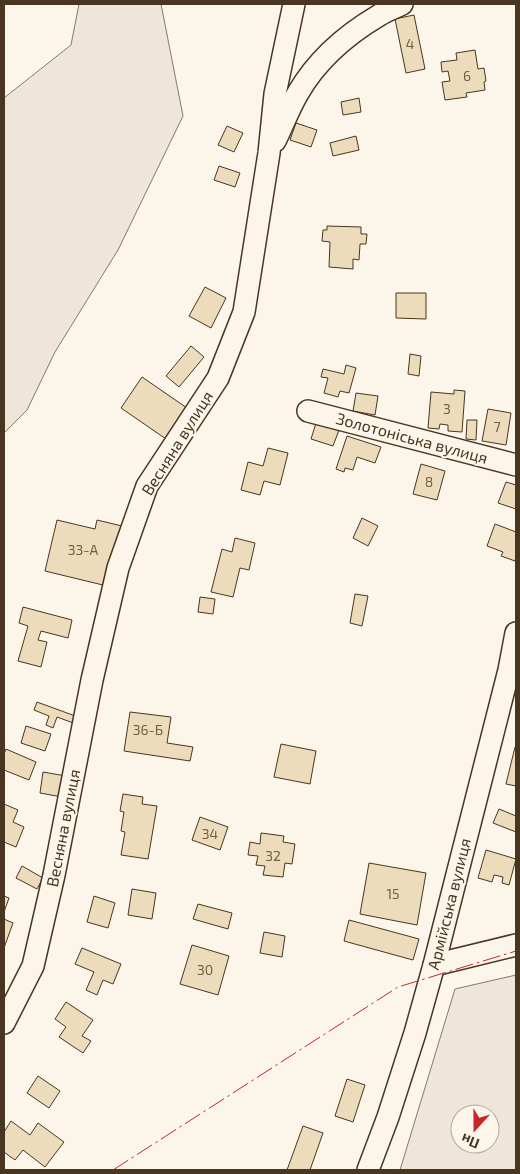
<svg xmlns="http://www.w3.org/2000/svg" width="520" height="1174" viewBox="0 0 520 1174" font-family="'Exo 2',sans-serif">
<rect width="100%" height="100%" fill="#fbf6e9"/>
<g fill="#ede6d9" stroke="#887966" fill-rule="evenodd">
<polygon points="79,4 161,4 183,116 118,250 55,352 27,410 4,433 4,98 71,45"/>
<path d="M516 975V1170H400L455 989ZM460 1114H490V1144H460Z"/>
</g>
<g fill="#ecdcbc" stroke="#4a3520">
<polygon points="414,15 425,69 406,73 395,19"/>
<polygon points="475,50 478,69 484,68 486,81 484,82 485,90 466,93 467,97 445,100 442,82 450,81 448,71 442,72 441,62 457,60 456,53"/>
<polygon points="359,98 361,112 343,115 341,102"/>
<polygon points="296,123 317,130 311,147 290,140"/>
<polygon points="227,126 243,133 234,152 218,145"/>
<polygon points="356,136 359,150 333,156 330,143"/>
<polygon points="219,166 240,173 235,187 214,180"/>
<polygon points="327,226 361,227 361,234 367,234 366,244 360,244 359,260 353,259 353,269 329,267 330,242 322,241 323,230 327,230"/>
<polygon points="205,287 226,298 211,328 189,316"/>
<polygon points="396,293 426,293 426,319 396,318"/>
<polygon points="191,346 204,357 179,387 166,376"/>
<polygon points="410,354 421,356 419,376 408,374"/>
<polygon points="346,365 356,368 349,393 340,391 338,397 324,393 328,378 321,377 323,369 344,374"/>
<polygon points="142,377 187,408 166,439 121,408"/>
<polygon points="454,390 465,391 462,432 448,431 448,425 440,424 439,429 428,428 431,392 454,394"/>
<polygon points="356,393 378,396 375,415 353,411"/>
<polygon points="488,409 511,413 506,445 482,441"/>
<polygon points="467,420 477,420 476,440 466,439"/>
<polygon points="316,423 339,430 333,446 311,439"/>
<polygon points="347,436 381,447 375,463 357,457 353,470 345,468 344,472 336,469"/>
<polygon points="268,448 288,453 280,485 264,481 260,495 241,490 248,462 263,466"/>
<polygon points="421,464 445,471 437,500 413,494"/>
<polygon points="506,482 516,485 516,509 498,503"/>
<polygon points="362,518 378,526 368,546 353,538"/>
<polygon points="57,520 95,529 97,520 122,526 107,586 45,571"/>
<polygon points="495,524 516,532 516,557 515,561 501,556 503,552 487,546"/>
<polygon points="235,538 255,543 249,570 240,568 233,597 211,592 222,549 232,552"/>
<polygon points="355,594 368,596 362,626 350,623"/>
<polygon points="200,597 215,599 213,614 198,612"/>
<polygon points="23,607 72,620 68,638 41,631 38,640 47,642 41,667 18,661 28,626 19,623"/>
<polygon points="37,702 78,717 76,724 57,717 53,728 46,725 49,716 34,710"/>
<polygon points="130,712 171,717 167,743 193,747 190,761 124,751"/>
<polygon points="26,726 51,734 45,751 21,743"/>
<polygon points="281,744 316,751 310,784 274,777"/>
<polygon points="515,747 516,747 516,786 506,784"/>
<polygon points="6,749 36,762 29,780 4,770 4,754"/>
<polygon points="43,772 66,776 62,797 40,793"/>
<polygon points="123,794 143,797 142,804 157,806 148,859 121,855 125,832 121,831 124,812 120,811"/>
<polygon points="4,804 18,810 13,822 24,827 16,847 4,842"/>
<polygon points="499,809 516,816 516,832 493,823"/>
<polygon points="200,817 228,827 220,850 192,840"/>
<polygon points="261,833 284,836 283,842 295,844 292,864 285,863 283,877 263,875 265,866 256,865 258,856 248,855 250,842 260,844"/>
<polygon points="486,850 516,859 509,885 502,883 503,877 494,875 492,882 478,878"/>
<polygon points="369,863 426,873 417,925 360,914"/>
<polygon points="22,866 43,878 37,889 16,878"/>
<polygon points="132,889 156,893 152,919 128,915"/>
<polygon points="4,896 9,898 4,912"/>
<polygon points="94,896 115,903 108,928 87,922"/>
<polygon points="198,904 232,913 228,929 193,919"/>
<polygon points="4,919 13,923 4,948"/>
<polygon points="349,920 419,939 413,960 344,941"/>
<polygon points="264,932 285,936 282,957 260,953"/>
<polygon points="192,945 229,956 218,995 180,984"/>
<polygon points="82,948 121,964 113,984 103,980 97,995 86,990 94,972 75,964"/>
<polygon points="66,1002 93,1020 82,1036 91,1041 83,1053 59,1037 66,1027 55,1019"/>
<polygon points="38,1076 60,1091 49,1108 27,1093"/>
<polygon points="347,1079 365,1085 353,1122 335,1116"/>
<polygon points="11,1121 30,1135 38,1123 64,1142 45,1167 23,1150 15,1160 4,1152 4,1132"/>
<polygon points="303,1126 323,1133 310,1170 287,1170"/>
</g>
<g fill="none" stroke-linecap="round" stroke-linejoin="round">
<g stroke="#4a3520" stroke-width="24">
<g id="minor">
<path d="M275 141C283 125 289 108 298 93 317 60 346 35 378 16 385 11 394 8 402 4"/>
<polyline points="308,411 516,465"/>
<polyline points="434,965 516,945"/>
<polyline points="4,1023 33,966 54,875 92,680 118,568 147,486 218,378 244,312 269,153 275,94 294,4"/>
<polyline points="368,1170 388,1117 415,1033 434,965 509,670 516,633"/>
</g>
</g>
<use href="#minor" stroke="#fbf6e9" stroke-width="21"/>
<polyline stroke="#c62828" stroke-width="1" stroke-dasharray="18 4 2.5 4" stroke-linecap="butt" points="113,1170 398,987 516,951"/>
</g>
<g text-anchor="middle" stroke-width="4" stroke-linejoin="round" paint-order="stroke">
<g font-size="14" fill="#725f47">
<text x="410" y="49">4</text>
<text x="467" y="81">6</text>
<text x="447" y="414">3</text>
<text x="497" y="432">7</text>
<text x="429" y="487">8</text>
<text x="83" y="555">33-А</text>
<text x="148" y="735">36-Б</text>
<text x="210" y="839">34</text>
<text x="273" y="861">32</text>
<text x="393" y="899">15</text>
<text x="205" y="975">30</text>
</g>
<g font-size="16" fill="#4a3520" stroke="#fbf6e9">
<text transform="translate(412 438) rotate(15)" y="6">Золотоніська вулиця</text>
<text transform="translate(177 443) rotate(-58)" y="6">Весняна вулиця</text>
<text transform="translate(63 828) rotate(-79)" y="6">Весняна вулиця</text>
<text transform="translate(449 904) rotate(-76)" y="6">Армійська вулиця</text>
</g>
</g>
<rect width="520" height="1174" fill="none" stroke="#4a3520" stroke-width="10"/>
<g transform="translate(475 1129) rotate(201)"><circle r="24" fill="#fbf6e9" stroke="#b4a999"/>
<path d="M0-4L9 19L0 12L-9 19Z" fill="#c62828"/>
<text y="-8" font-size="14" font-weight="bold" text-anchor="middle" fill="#4a3520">Пн</text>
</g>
</svg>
